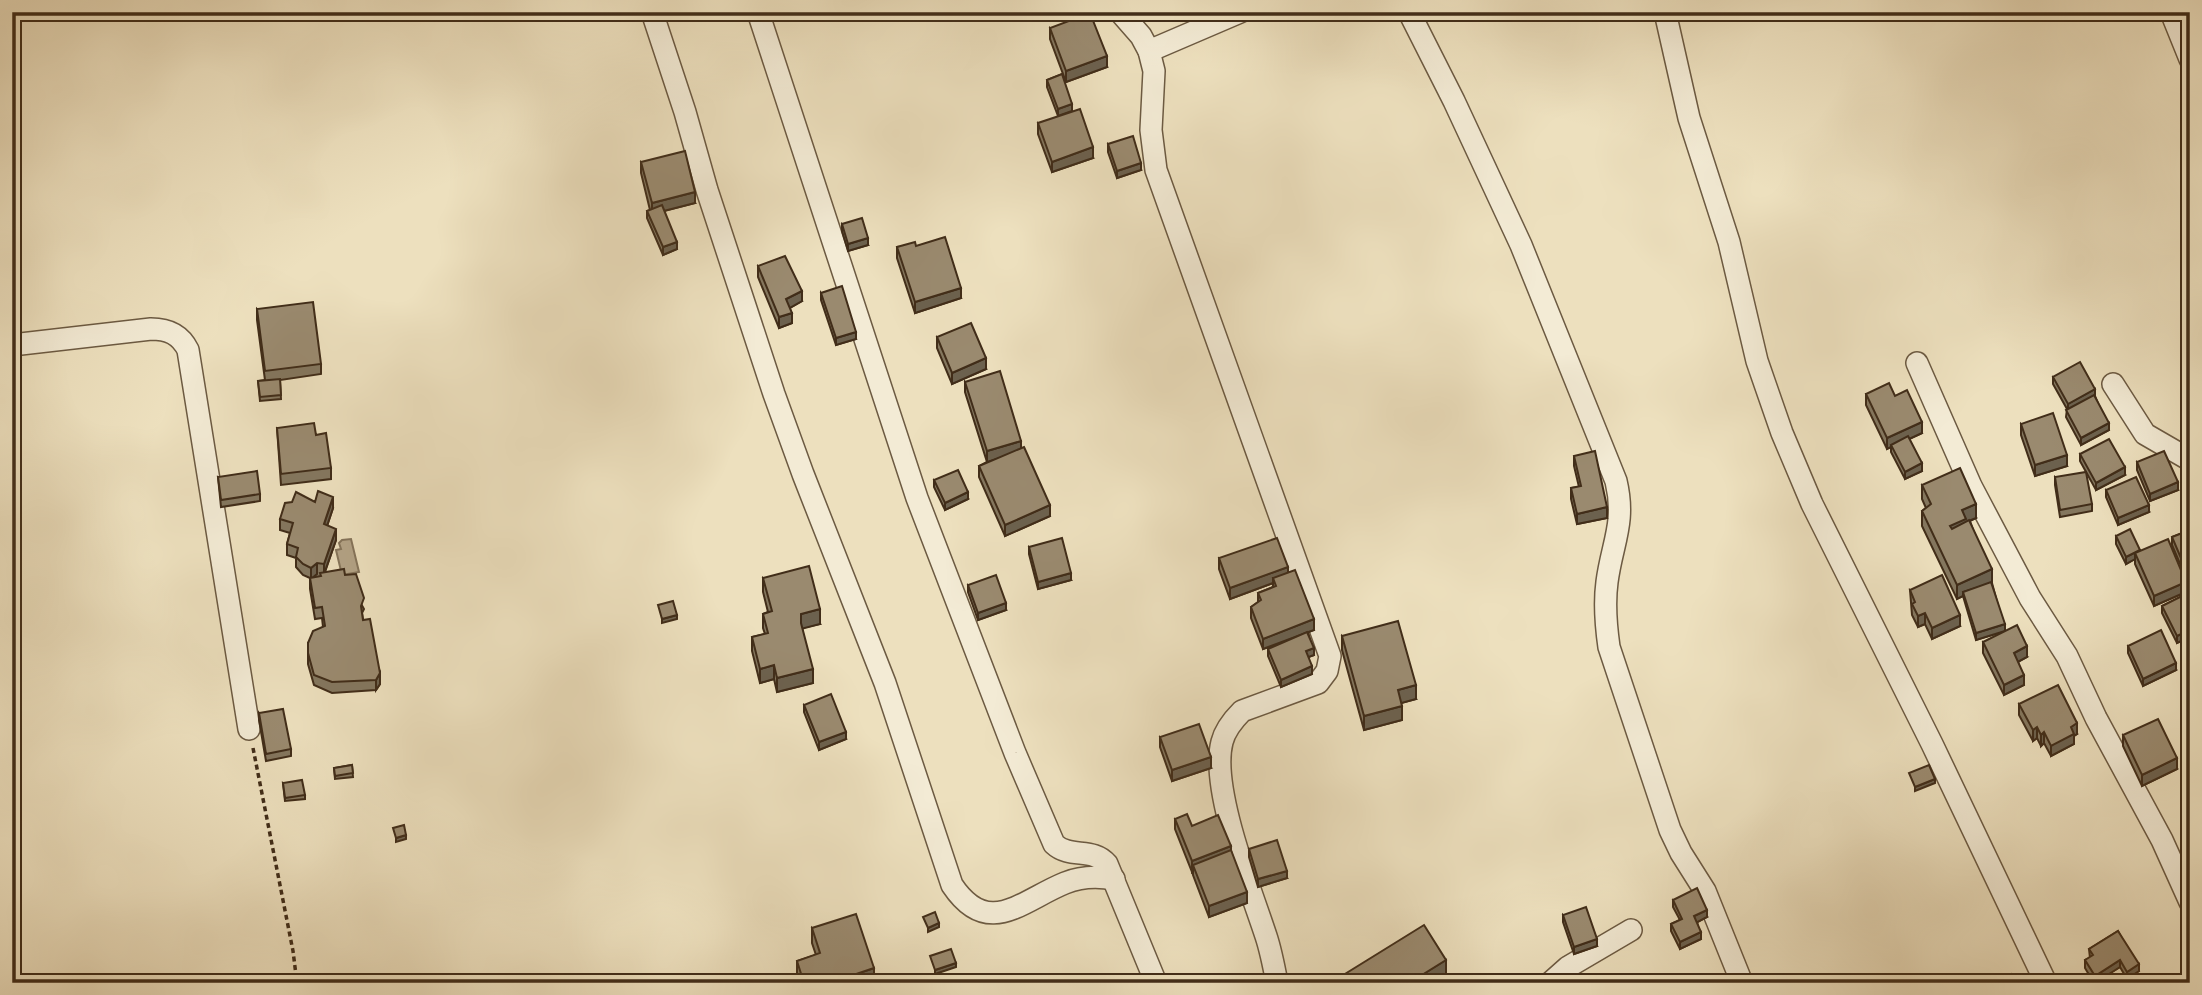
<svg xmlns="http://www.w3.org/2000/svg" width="2202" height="995" viewBox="0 0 2202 995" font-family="'IM FELL French Canon',serif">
<rect width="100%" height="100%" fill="#ede0be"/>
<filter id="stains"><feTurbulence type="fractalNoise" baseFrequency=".00286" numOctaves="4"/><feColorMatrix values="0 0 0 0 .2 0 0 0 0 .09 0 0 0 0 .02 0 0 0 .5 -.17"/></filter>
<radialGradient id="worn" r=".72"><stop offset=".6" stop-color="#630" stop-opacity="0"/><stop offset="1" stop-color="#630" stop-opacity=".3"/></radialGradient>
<polygon fill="#b3a386" stroke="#85745a" stroke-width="2" points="351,539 359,572 342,575 336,550 341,549 339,543 342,540"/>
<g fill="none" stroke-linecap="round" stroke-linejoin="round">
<g stroke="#6c5a42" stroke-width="24">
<g id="minor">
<path d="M652 12 685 112 707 190 774 394 803 474 885 683 952 885C988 939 1021 901 1065 883 1082 876 1097 876 1114 879"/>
<path d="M758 12 917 498 1015 753 1054 844C1070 859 1093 847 1107 864L1156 983"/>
<path d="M1120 12 1141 36 1149 51 1154 71 1151 130 1156 170 1330 656 1327 671 1318 683 1242 711C1233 720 1225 730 1222 742 1210 788 1251 890 1266 936 1271 951 1274 967 1277 983"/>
<path d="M1409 12 1454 101 1521 245 1616 481C1626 523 1612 543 1607 582 1604 604 1606 626 1609 647L1670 830 1681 853 1705 891 1742 983"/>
<polyline points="1665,12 1689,118 1729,242 1757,361 1782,433 1812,504 1932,744 2046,983"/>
<polyline points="2171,12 2190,59"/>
<polyline points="1149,51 1240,12"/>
<path d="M12 345 151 329C168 329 180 334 188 350L249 729"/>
<polyline points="1917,363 1971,486 2030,598 2067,656 2096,718 2162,840 2190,902"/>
<polyline points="2113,384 2145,434 2190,460"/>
<polyline points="1550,983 1568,967 1631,930"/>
</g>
</g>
<polyline stroke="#412d19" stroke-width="3.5" stroke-dasharray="5 3.5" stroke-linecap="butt" points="253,748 293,951 297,983"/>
<use href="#minor" stroke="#f3ebd5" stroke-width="21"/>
</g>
<g fill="#84775f" stroke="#412d19" stroke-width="2">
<polygon points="2190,20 2190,35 2187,29 2187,22"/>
<polygon points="1050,28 1107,67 1066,82 1050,39"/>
<polygon points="1062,74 1058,116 1047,87 1047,80"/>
<polygon points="1038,123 1093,158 1052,172 1038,134"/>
<polygon points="1108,144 1141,170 1117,178 1108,152"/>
<polygon points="641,162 695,203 664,211 677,249 663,255 647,218 647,211 650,210 641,173"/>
<polygon points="842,224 868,245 848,251 842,231"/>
<polygon points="916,246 961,298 915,313 897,258 897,247"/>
<polygon points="758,266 802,301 790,308 792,323 779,328 758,277"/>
<polygon points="821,293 856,339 836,345 821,300"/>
<polygon points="257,309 321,364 321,374 280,380 281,399 260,401 258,381 265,380 257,320"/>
<polygon points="937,337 986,369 952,384 937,348"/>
<polygon points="2053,377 2095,396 2109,430 2081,445 2066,417 2067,409 2053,384"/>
<polygon points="965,382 1021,448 1050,516 1005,536 979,477 979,466 987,462 965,392"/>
<polygon points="1866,394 1895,396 1922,433 1909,439 1922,471 1905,479 1891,452 1891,447 1887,449 1866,405"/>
<polygon points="2021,424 2067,466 2035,476 2021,435"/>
<polygon points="277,428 316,435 331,468 331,479 281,485"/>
<polygon points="2080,454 2125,475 2096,490 2080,461"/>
<polygon points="1574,456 1607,518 1577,524 1571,499 1571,488 1579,487 1574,466"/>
<polygon points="2137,462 2178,490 2150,501 2137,470"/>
<polygon points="218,477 260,494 260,501 221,507"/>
<polygon points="2055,477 2092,504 2092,511 2060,517 2055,485"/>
<polygon points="934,480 968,499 945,510 934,487"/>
<polygon points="1922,485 1976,518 1970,521 1992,583 2005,631 1976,640 1963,596 1957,599 1922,526 1922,511 1926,508 1922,499"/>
<polygon points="2106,490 2149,512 2118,525 2106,497"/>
<polygon points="315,502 333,508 327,526 336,540 325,572 345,575 364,609 362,613 363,620 380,684 376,690 332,693 314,685 308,664 308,643 323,627 322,618 315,619 310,589 310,578 303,575 296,567 296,558 287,555 287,544 290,533 280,530 280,519"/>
<polygon points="2190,530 2190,576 2186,578 2172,545 2172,537"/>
<polygon points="2116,536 2140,550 2186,592 2154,606 2135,564 2135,559 2126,564 2116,544"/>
<polygon points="1029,547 1071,580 1038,589 1029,554"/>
<polygon points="1219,558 1288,572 1314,630 1308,632 1314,655 1308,657 1312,674 1281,687 1268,656 1268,649 1290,639 1263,649 1251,618 1251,607 1258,602 1258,593 1273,587 1273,583 1230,599 1219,569"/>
<polygon points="763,578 820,624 802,628 813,683 777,692 774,679 760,683 752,651 752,637 765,634 763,628 763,614 768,612 763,592"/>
<polygon points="968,585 1006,610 978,620 968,592"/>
<polygon points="1910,590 1960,626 1932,639 1925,624 1918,627 1912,615"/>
<polygon points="2190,592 2190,637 2177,643 2162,613 2162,606"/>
<polygon points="1342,636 1416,699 1401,703 1402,720 1364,730 1342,650"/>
<polygon points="1983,642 2027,657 2018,662 2024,685 2004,695 1983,653"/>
<polygon points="2128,646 2176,670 2143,686 2128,653"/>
<polygon points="2019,704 2077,734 2074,736 2074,744 2051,756 2044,743 2041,746 2037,738 2033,741 2019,715"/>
<polygon points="804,705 846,739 819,750 804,712"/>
<polygon points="259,713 291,749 291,756 266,761 259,720"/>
<polygon points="2123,735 2177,769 2142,786 2123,746"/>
<polygon points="1160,737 1211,768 1172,781 1160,747"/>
<polygon points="352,765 353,777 335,779 334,768"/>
<polygon points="283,783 305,795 305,799 285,801"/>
<polygon points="1175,819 1192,826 1231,851 1247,903 1209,917 1193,875 1193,871 1192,872 1175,829"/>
<polygon points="1249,849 1287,878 1258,887 1249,857"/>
<polygon points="1673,900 1707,917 1697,922 1701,939 1680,949 1671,931 1671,924 1680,920 1673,907"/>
<polygon points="1563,915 1597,946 1574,954 1563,922"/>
<polygon points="812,928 874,982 799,983 797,975 797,961 816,955 812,943"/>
<polygon points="2118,931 2139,971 2127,979 2120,967 2094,983 2085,968 2085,960 2090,958 2089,949"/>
</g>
<g fill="#6c614e" stroke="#412d19" stroke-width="2">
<polygon points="1107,56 1107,67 1066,82 1066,71"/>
<polygon points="1072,104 1072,111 1058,116 1058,109"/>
<polygon points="1093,147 1093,158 1052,172 1052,162"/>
<polygon points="1141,163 1141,170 1117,178 1117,171"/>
<polygon points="695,192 695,203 652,214 652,203"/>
<polygon points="868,238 868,245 848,251 848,244"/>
<polygon points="677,242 677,249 663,255 663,247"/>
<polygon points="961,288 961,298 915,313 915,302"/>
<polygon points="802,291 802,301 786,310 786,299"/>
<polygon points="792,313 792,323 779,328 779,317"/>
<polygon points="856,332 856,339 836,345 836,338"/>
<polygon points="986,358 986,369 952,384 952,373"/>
<polygon points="2095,389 2095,396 2068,411 2068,404"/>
<polygon points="1922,422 1922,433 1892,447 1891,445 1891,447 1887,449 1887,438"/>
<polygon points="2109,423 2109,430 2081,445 2081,438"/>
<polygon points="1021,441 1021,452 987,462 987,451"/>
<polygon points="2067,455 2067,466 2035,476 2035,465"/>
<polygon points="1922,463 1922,471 1905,479 1905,472"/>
<polygon points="2125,467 2125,475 2096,490 2096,483"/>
<polygon points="2178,482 2178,490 2150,501 2150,494"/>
<polygon points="968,492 968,499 945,510 945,503"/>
<polygon points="333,497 333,508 324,535 324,524"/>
<polygon points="1976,504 1976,518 1966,522 1950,540 1950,526 1962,510"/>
<polygon points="1050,505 1050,516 1005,536 1005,525"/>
<polygon points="2149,505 2149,512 2118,525 2118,518"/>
<polygon points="1607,507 1607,518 1577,524 1577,514"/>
<polygon points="336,529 336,540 324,574 324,564"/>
<polygon points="2140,550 2135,553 2135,559 2126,564 2126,557"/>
<polygon points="317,563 317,574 311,579 311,568"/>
<polygon points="1288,567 1288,578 1273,578 1273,583 1230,599 1230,588"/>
<polygon points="1992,569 1992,583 1963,592 1963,596 1957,599 1957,585"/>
<polygon points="2190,569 2190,576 2186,578 2186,570"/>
<polygon points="1071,573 1071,580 1038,589 1038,582"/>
<polygon points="2186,582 2186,592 2154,606 2154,596"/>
<polygon points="1006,603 1006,610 978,620 978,613"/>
<polygon points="820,609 820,624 801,629 801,614"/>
<polygon points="1925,613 1925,624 1918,627 1918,616"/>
<polygon points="677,615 677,619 662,623 662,619"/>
<polygon points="1960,615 1960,626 1932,639 1932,628"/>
<polygon points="1314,619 1314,630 1263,649 1263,639"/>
<polygon points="2005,624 2005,631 1976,640 1976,633"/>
<polygon points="2190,630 2190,637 2177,643 2177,636"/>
<polygon points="2027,646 2027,657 2014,664 2014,653"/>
<polygon points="1314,648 1314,655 1306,658 1306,651"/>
<polygon points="2176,663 2176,670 2143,686 2143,679"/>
<polygon points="774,665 774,679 760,683 760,669"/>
<polygon points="1312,666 1312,674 1281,687 1281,680"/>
<polygon points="813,669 813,683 777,692 777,678"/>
<polygon points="380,673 380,684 376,690 376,680"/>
<polygon points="2024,675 2024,685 2004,695 2004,685"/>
<polygon points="1416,685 1416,699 1398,704 1398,690"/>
<polygon points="1402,706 1402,720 1364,730 1364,716"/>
<polygon points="2077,723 2077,734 2074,736 2074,744 2051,756 2051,746 2071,727"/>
<polygon points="2037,727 2037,738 2033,741 2033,730"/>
<polygon points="846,732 846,739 819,750 819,742"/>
<polygon points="2044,732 2044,743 2041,746 2041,735"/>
<polygon points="1211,757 1211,768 1172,781 1172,770"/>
<polygon points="2177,758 2177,769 2142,786 2142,775"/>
<polygon points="1935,779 1935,783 1915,791 1915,787"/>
<polygon points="406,835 406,839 396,842 396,838"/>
<polygon points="1231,846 1231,857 1193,865 1193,871 1192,872 1192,861"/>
<polygon points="1287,871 1287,878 1258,887 1258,879"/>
<polygon points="1247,892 1247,903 1209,917 1209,906"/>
<polygon points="1707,910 1707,917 1694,924 1694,916"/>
<polygon points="939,923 939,927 928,932 928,928"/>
<polygon points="1701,932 1701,939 1680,949 1680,942"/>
<polygon points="1597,939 1597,946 1574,954 1574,947"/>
<polygon points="1446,960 1446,974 1432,983 1409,983"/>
<polygon points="2120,960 2120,967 2095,983 2095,976"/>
<polygon points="956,963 956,967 935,974 935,970"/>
<polygon points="2139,964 2139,971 2127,979 2127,972"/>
<polygon points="874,968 874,982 844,983 844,978"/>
</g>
<g fill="#9a8a6f" stroke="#412d19" stroke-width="2">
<polygon points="1090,13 1107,56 1066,71 1050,28"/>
<polygon points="1062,74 1072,104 1058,109 1047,80"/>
<polygon points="1080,109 1093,147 1052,162 1038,123"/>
<polygon points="1133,136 1141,163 1117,171 1108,144"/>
<polygon points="685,151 695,192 652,203 641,162"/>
<polygon points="662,205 677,242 663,247 647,211"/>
<polygon points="862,218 868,238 848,244 842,224"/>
<polygon points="945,237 961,288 915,302 897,247 915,242 916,246"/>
<polygon points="785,256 802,291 786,299 792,313 779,317 758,266"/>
<polygon points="842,286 856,332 836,338 821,293"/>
<polygon points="313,302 321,364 265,371 257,309"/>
<polygon points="971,323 986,358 952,373 937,337"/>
<polygon points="2080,362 2095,389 2068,404 2053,377"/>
<polygon points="1000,371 1021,441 987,451 965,382"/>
<polygon points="280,379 281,395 260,397 258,381"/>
<polygon points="1889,383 1895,396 1907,390 1922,422 1887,438 1866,394"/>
<polygon points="2094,395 2109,423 2081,438 2066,410"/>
<polygon points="2053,413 2067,455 2035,465 2021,424"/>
<polygon points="314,423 316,435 326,433 331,468 281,474 277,428"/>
<polygon points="1908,436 1922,463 1905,472 1891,445"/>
<polygon points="2109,439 2125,467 2096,483 2080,454"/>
<polygon points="1024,447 1050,505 1005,525 979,466"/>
<polygon points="1595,451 1607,507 1577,514 1571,488 1581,486 1574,456"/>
<polygon points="2164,451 2178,482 2150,494 2137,462"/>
<polygon points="1960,468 1976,504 1962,510 1966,519 1950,526 1952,529 1969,520 1992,569 1957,585 1922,511 1931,504 1922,485"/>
<polygon points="958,470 968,492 945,503 934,480"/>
<polygon points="257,471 260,494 221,500 218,477"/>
<polygon points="2086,472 2092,504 2060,510 2055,477"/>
<polygon points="2136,477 2149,505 2118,518 2106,490"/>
<polygon points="318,491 333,497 324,524 336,529 324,564 317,563 311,568 303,564 296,557 298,548 287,544 293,523 280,519 285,503 292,502 296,492 315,502"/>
<polygon points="2130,529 2140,550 2126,557 2116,536"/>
<polygon points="2190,530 2190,569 2186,570 2172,537"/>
<polygon points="1062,538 1071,573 1038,582 1029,547"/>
<polygon points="1277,538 1288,567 1230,588 1219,558"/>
<polygon points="2168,539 2186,582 2154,596 2135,553"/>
<polygon points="809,566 820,609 801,614 801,623 813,669 777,678 774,665 760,669 752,637 768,633 763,614 772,611 763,578"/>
<polygon points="344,569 345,575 356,574 364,598 361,606 363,620 370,619 380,673 376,680 332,682 314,675 308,653 308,643 313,631 325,626 322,607 315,608 310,578 321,576 320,573"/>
<polygon points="1295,570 1314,619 1263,639 1251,607 1261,600 1258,593 1276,586 1273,578"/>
<polygon points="996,575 1006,603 978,613 968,585"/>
<polygon points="1942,575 1960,615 1932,628 1925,613 1918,616 1912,604 1915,602 1910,590"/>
<polygon points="1991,582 2005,624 1976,633 1963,592"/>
<polygon points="2190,592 2190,630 2177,636 2162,606"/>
<polygon points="673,601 677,615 662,619 658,605"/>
<polygon points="1398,621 1416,685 1398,690 1402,706 1364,716 1342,636"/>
<polygon points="2017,625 2027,646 2014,653 2024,675 2004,685 1983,642"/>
<polygon points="2161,630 2176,663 2143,679 2128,646"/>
<polygon points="1307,632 1314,648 1306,651 1312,666 1281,680 1268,649"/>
<polygon points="2058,685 2077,723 2071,727 2074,734 2051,746 2044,732 2041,735 2037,727 2033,730 2019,704"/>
<polygon points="831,694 846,732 819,742 804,705"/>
<polygon points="283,709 291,749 266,754 259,713"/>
<polygon points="2158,719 2177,758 2142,775 2123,735"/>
<polygon points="1199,724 1211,757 1172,770 1160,737"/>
<polygon points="352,765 353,773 335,776 334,768"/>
<polygon points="1929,765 1935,779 1915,787 1909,773"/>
<polygon points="302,780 305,795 285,798 283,783"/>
<polygon points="1187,814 1192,826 1218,815 1231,846 1192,861 1175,819"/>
<polygon points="404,825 406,835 396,838 393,828"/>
<polygon points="1277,840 1287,871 1258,879 1249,849"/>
<polygon points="1231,850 1247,892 1209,906 1193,865"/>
<polygon points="1697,888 1707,910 1694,916 1701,932 1680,942 1671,924 1682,919 1673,900"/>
<polygon points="1586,907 1597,939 1574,947 1563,915"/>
<polygon points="935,912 939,923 928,928 923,917"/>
<polygon points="856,914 874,968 844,978 846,983 804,983 797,961 820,953 812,928"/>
<polygon points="1424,925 1446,960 1409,983 1332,982"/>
<polygon points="2118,931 2139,964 2127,972 2120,960 2095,976 2085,960 2093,955 2089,949"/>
<polygon points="951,949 956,963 935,970 930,956"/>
<polygon points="2011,974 2016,983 1993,983"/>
</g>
<rect width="2202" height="995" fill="none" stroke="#ede0be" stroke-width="42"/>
<rect x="14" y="14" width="2174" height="967" fill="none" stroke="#412d19" stroke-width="3.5"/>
<rect x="21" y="21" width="2160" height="953" fill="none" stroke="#412d19" stroke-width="2"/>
<rect width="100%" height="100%" filter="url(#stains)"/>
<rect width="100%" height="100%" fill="url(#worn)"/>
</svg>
